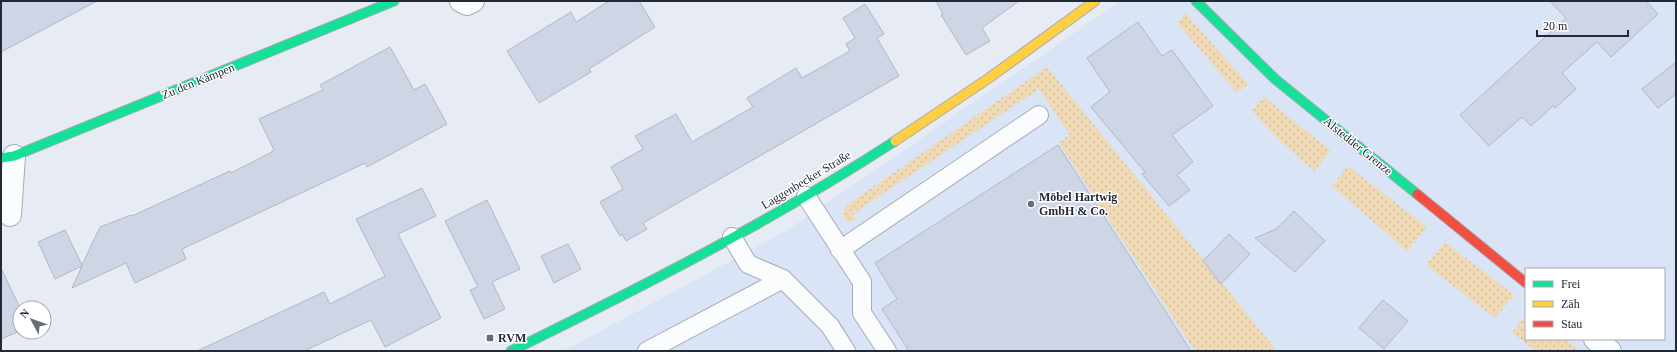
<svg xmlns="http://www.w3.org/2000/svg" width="1677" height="352" viewBox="0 0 1677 352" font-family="Georgia,serif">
<defs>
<pattern id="grass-dots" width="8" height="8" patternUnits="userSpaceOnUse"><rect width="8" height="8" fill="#efdab5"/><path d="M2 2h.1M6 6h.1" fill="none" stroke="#cdbb9c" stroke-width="1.8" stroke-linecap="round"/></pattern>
</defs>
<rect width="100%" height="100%" fill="#e7ebf3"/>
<path fill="#dae4f7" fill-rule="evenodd" d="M1121 1H1676V351H564L786 231ZM1526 269H1664V339H1526Z"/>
<g fill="url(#grass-dots)">
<polygon points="1185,13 1248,84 1237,93 1178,24"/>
<polygon points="1047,67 1277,351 1195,351 1059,143 1070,135 1039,89 853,214 856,220 847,222 842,213 847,205"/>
<polygon points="1264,97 1331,151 1314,171 1279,140 1252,111"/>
<polygon points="1348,166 1427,227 1407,251 1332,186"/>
<polygon points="1445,242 1514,295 1495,318 1426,265"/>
<polygon points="1526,315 1526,339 1565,339 1580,351 1536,351 1512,333"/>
</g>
<g fill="#ced6e5" stroke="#b2b7c2">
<polygon points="1,1 97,1 1,52"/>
<polygon points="609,1 639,1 655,27 589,69 591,72 539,103 507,51 571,12 576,22"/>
<polygon points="936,1 1019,1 982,28 990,41 966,55 941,15 943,14"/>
<polygon points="1550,1 1646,1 1658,14 1611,57 1597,42 1562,73 1576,89 1555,108 1553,106 1531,126 1522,117 1489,146 1460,115 1566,18"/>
<polygon points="865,4 884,34 877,38 899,76 643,223 647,229 626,241 622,234 620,236 600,202 623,189 611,167 643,149 635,136 676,114 692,142 753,107 747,98 796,68 802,78 850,51 846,44 855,38 843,18"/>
<polygon points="1138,22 1162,56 1172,50 1213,106 1172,135 1193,162 1177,175 1190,190 1169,206 1142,174 1145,172 1091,107 1110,92 1087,58"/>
<polygon points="390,47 414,90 425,84 447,124 367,167 365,163 182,249 186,259 135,283 126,263 72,288 82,266 55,279 38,242 65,230 82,265 100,227 131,215 132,216 230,171 231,173 270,153 274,150 259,119 323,90 320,85"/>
<polygon points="1676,62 1676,94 1658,108 1642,89"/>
<polygon points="1058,145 1191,351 909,351 882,309 897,299 875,263"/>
<polygon points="422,188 436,216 398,234 441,318 385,347 371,320 304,351 197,351 324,292 330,304 385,276 356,219"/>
<polygon points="487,200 520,269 492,282 505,309 484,319 470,290 478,287 445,221"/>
<polygon points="1294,211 1325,241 1295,272 1255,238 1276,229"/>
<polygon points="1229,234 1250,254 1221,284 1203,261"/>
<polygon points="568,244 581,269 554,283 541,256"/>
<polygon points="1,268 20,308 20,331 1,339"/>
<polygon points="1383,300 1408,321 1384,349 1359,328"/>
</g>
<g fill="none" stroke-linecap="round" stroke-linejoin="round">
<g stroke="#a6abb5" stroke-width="20">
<g id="lane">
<polyline points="806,196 862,282 862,313 887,351"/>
<polyline points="732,237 748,264 783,279 830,326 846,351"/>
<polyline points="840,250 1039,115"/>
<polyline points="647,351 783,279"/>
</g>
</g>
<g stroke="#a6abb5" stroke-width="24">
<g id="street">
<polyline points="461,1 467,4 473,1"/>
<polyline points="10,215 14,156"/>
<polyline points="1595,339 1610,351"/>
</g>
</g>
<g stroke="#a6abb5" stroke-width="11">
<g id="fast">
<polyline points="1196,1 1275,79 1417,194"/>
<polyline points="1,158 14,156 394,1"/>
<path d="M511 351C642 287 772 221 895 141"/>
</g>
</g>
<g stroke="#a6abb5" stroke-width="11">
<polyline id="slow" points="895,141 989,78 1095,1"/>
</g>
<g stroke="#a6abb5" stroke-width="11">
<polyline id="jam" points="1417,194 1526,283"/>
</g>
<use href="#lane" stroke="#fbfcfd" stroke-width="18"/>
<use href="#street" stroke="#fbfcfd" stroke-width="22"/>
<use href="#fast" stroke="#16e098" stroke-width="9"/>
<use href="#slow" stroke="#ffcf43" stroke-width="9"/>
<use href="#jam" stroke="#f24e42" stroke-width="9"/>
</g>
<g fill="#666d79" stroke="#fff" stroke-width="1.5">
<circle cx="1031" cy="204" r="4"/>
<rect x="486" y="334" width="8" height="8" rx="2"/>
</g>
<g text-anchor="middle" stroke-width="3" stroke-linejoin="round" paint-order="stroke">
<g font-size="12" fill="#212937" stroke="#fff">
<text transform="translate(198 81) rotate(-22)" y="4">Zu den Kämpen</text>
<text transform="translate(1358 146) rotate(39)" y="4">Alstedder Grenze</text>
<text transform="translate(806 180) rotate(-31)" y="4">Laggenbecker Straße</text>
</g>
<g font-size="12" font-weight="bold" fill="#212937" stroke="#fff" text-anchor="start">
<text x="1039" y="201">Möbel Hartwig<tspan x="1039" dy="14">GmbH &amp; Co.</tspan></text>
<text x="498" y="342">RVM</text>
</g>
</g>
<rect width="1677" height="352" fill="none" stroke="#212937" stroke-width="4"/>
<rect x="1525" y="268" width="140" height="72" fill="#ffffff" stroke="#a6a9af"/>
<rect x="1533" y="281" width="20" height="6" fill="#16e098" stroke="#a6a9af"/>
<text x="1561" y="288" font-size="12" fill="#212937">Frei</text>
<rect x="1533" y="301" width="20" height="6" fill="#ffcf43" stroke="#a6a9af"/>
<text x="1561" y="308" font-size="12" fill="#212937">Zäh</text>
<rect x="1533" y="321" width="20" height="6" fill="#f24e42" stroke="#a6a9af"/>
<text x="1561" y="328" font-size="12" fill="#212937">Stau</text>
<g transform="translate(32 320) rotate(311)"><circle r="19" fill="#ffffff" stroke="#a6a9af"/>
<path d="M0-3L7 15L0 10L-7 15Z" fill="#666d79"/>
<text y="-6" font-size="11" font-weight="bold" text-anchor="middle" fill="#212937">N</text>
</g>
<path d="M1537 30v6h91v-6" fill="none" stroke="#212937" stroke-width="2"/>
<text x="1543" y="30" font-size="12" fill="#212937" stroke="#ffffff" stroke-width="3" paint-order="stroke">20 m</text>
</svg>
